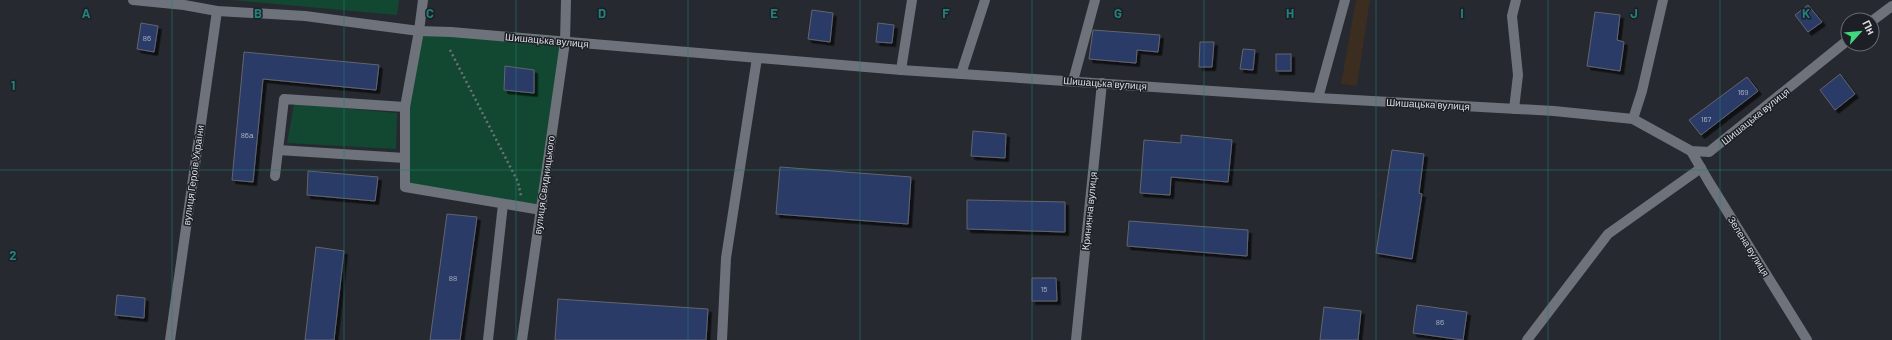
<svg xmlns="http://www.w3.org/2000/svg" width="1892" height="340" viewBox="0 0 1892 340" font-family="Barlow,sans-serif">
<defs>
<filter id="shadow"><feDropShadow dx="3.5" dy="3.5" stdDeviation="0" flood-color="#0009"/></filter>
</defs>
<rect width="100%" height="100%" fill="#26292f"/>
<polygon fill="#3b2d20" points="1356,0 1370,0 1357,86 1341,84"/>
<g fill="#124831">
<polygon points="232,0 399,0 397,15"/>
<polygon points="419,31 565,42 541,210 405,187 405,107"/>
<polygon points="294,104 397,113 396,149 287,143"/>
</g>
<g fill="#2a3a68" stroke="#62656d" filter="url(#shadow)">
<polygon points="1808,5 1822,22 1808,32 1795,15"/>
<polygon points="812,10 833,13 830,42 808,39"/>
<polygon points="1595,12 1620,15 1617,40 1624,42 1620,71 1587,66"/>
<polygon points="141,23 158,26 154,52 137,49"/>
<polygon points="878,23 894,25 892,43 876,42"/>
<polygon points="1093,30 1160,35 1158,52 1137,50 1136,63 1089,59"/>
<polygon points="1200,42 1214,42 1212,67 1199,67"/>
<polygon points="1243,49 1255,50 1253,70 1240,69"/>
<polygon points="244,52 379,65 376,90 263,79 253,182 232,180"/>
<rect x="1276" y="54" width="15" height="17"/>
<polygon points="505,66 534,70 534,93 504,90"/>
<polygon points="1840,74 1855,94 1835,110 1820,90"/>
<polygon points="1747,77 1758,91 1701,135 1689,120"/>
<polygon points="973,131 1006,134 1005,158 971,156"/>
<polygon points="1181,135 1232,140 1228,182 1171,177 1170,195 1140,193 1144,140 1181,143"/>
<polygon points="1392,150 1424,154 1419,193 1422,194 1412,259 1376,253"/>
<polygon points="780,167 911,177 908,224 776,214"/>
<polygon points="308,171 378,177 375,201 307,195"/>
<polygon points="967,200 1065,202 1065,232 967,229"/>
<polygon points="447,214 477,217 460,340 430,340"/>
<polygon points="1129,221 1248,230 1247,256 1127,246"/>
<polygon points="316,247 344,251 334,340 305,340"/>
<polygon points="1032,278 1056,278 1057,301 1032,301"/>
<polygon points="117,295 145,298 144,318 115,315"/>
<polygon points="558,299 708,309 706,340 555,340"/>
<polygon points="1417,305 1467,312 1463,340 1413,333"/>
<polygon points="1324,307 1361,311 1358,340 1320,340"/>
</g>
<g fill="none" stroke-linecap="round" stroke-linejoin="round">
<polyline stroke="#6f7277" stroke-width="2.5" stroke-dasharray="2 3" stroke-linecap="butt" points="450,50 518,182 521,196"/>
<g stroke="#6e727a" stroke-width="10">
<polyline points="133,0 184,5 217,11 305,16 419,31 451,32 901,70 1318,98 1554,111 1633,119 1691,151 1709,152 1848,40"/>
<polyline points="1872,21 1892,6"/>
<polyline points="901,70 912,0"/>
<polyline points="961,74 985,0"/>
<polyline points="1073,81 1095,0"/>
<polyline points="1318,98 1345,0"/>
<polyline points="405,107 405,187 541,210"/>
<polyline points="1514,109 1518,75 1512,16 1516,0"/>
<polyline points="1633,119 1642,91 1663,0"/>
<polyline points="278,150 405,158"/>
<polyline points="1691,151 1709,182 1807,340"/>
<polyline points="275,176 284,99 405,107 419,31 423,0"/>
<polyline points="170,340 217,11"/>
<polyline points="488,340 503,204"/>
<polyline points="522,340 565,42 566,0"/>
<polyline points="722,340 726,258 757,58"/>
<polyline points="1076,340 1102,83"/>
<polyline points="1527,340 1608,234 1701,168"/>
</g>
</g>
<path fill="none" stroke="#23807a" stroke-width="1" stroke-opacity="0.55" d="M172 0V340M344 0V340M516 0V340M688 0V340M860 0V340M1032 0V340M1204 0V340M1376 0V340M1548 0V340M1720 0V340M0 170H1892"/>
<g text-anchor="middle" stroke-width="3" stroke-linejoin="round" paint-order="stroke">
<g font-size="8" fill="#afb4c3">
<text x="147" y="41">86</text>
<text x="1743" y="95">169</text>
<text x="1706" y="122">167</text>
<text x="247" y="138">86а</text>
<text x="453" y="281">88</text>
<text x="1044" y="292">15</text>
<text x="1440" y="325">86</text>
</g>
<g font-size="10" fill="#dbdde1" stroke="#1c1f25">
<text transform="translate(547 40) rotate(5)" y="4">Шишацька вулиця</text>
<text transform="translate(1105 83) rotate(4)" y="4">Шишацька вулиця</text>
<text transform="translate(1428 104) rotate(3)" y="4">Шишацька вулиця</text>
<text transform="translate(1755 116) rotate(-39)" y="4">Шишацька вулиця</text>
<text transform="translate(193 175) rotate(-82)" y="4">вулиця Героїв України</text>
<text transform="translate(544 185) rotate(-82)" y="4">вулиця Свидницького</text>
<text transform="translate(1089 211) rotate(-84)" y="4">Кринична вулиця</text>
<text transform="translate(1749 246) rotate(58)" y="4">Зелена вулиця</text>
</g>
</g>
<g font-size="13" text-anchor="middle" font-weight="bold" fill="#23807a" stroke="#1c1f25" stroke-width="3" stroke-linejoin="round" paint-order="stroke">
<text x="86" y="18">A</text>
<text x="258" y="18">B</text>
<text x="430" y="18">C</text>
<text x="602" y="18">D</text>
<text x="774" y="18">E</text>
<text x="946" y="18">F</text>
<text x="1118" y="18">G</text>
<text x="1290" y="18">H</text>
<text x="1462" y="18">I</text>
<text x="1634" y="18">J</text>
<text x="1806" y="18">K</text>
<text x="13" y="90">1</text>
<text x="13" y="260">2</text>
</g>
<g transform="translate(1860 32) rotate(63)"><circle r="19" fill="#1c1f25" stroke="#686b70"/>
<path d="M0-3L7 15L0 10L-7 15Z" fill="#41d77c"/>
<text y="-6" font-size="11" font-weight="bold" text-anchor="middle" fill="#dbdde1">Пн</text>
</g>
</svg>
